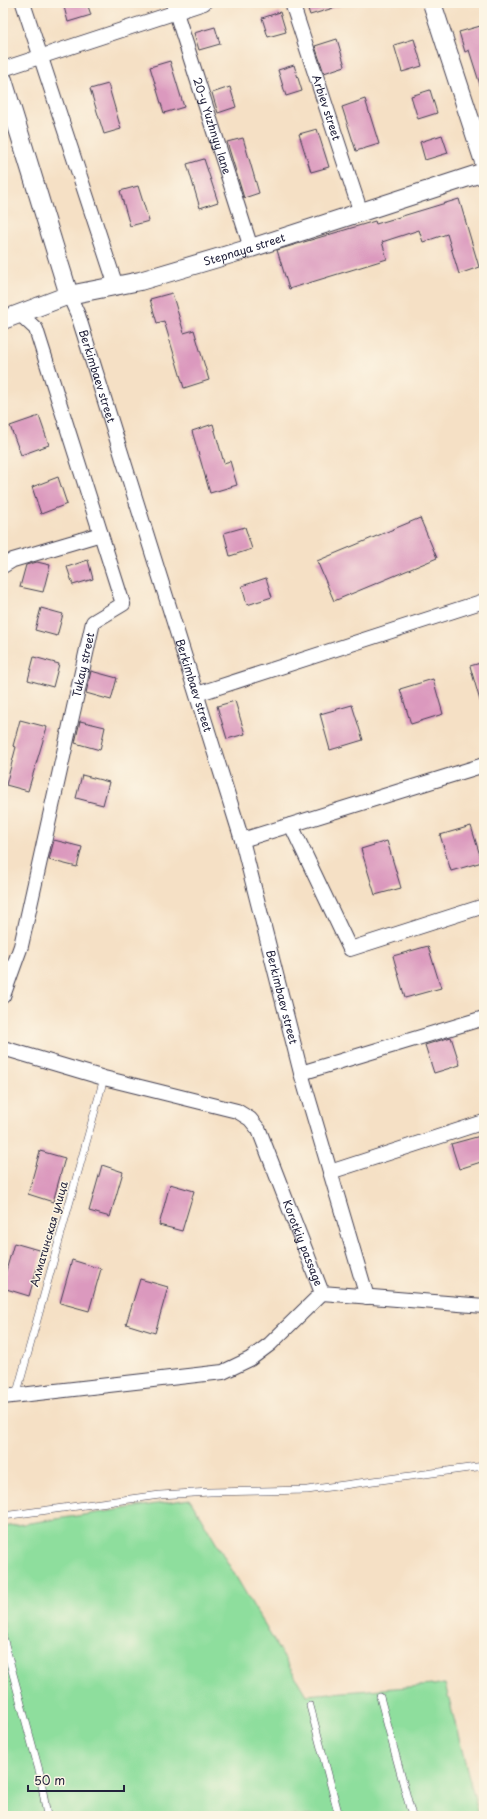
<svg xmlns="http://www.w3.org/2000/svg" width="487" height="1819" viewBox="0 0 487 1819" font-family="'Playpen Sans',sans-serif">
<rect width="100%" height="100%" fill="#fcf5e5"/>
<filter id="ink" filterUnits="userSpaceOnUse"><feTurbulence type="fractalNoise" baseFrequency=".025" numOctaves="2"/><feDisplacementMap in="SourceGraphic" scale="8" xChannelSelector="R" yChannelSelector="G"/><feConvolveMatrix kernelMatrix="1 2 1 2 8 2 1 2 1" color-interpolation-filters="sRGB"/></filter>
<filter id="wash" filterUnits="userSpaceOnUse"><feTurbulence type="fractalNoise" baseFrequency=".012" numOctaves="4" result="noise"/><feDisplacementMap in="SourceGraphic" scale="16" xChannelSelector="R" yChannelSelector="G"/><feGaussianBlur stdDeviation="0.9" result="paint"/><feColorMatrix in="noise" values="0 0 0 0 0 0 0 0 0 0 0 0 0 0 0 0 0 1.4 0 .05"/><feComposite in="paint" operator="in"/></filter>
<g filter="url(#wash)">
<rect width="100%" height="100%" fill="#f5e0c5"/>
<polygon fill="#8ede9d" stroke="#58806c" points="190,1499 306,1695 445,1684 479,1816 3,1816 3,1527"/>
<g id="blocks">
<g fill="#db99be">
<polygon points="63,3 87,3 91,15 68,22"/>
<polygon points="306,3 340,3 340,6 310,15"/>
<polygon points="280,12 286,32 268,37 262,18"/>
<polygon points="484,25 484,91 482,91 469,50 465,52 459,32"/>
<polygon points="215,27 220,44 199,50 194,33"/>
<polygon points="337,39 345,66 324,73 315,46"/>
<polygon points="414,39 422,66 402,72 394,45"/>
<polygon points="170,61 184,107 164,113 150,67"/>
<polygon points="294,65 302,91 286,96 278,70"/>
<polygon points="108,84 121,129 104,134 90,89"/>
<polygon points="230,87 236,107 218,113 212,93"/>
<polygon points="430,90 437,113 418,119 411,96"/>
<polygon points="365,99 379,144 356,151 342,107"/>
<polygon points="317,129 329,167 311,172 299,134"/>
<polygon points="442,135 448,153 425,160 420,142"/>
<polygon points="243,138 259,193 244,198 227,142"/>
<polygon points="204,159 218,202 200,208 187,164"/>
<polygon points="138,186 149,221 130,226 120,191"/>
<polygon points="459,199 479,267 459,274 447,234 423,242 419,230 382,242 387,259 289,289 277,250 375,221 376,224"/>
<polygon points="172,293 184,333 194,330 209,380 184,388 164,321 157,323 150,299"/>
<polygon points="39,416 49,445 21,455 10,426"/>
<polygon points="213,424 224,463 230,461 237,485 210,493 192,431"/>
<polygon points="58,477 67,504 41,514 32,487"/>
<polygon points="420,518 437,558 334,601 317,561"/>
<polygon points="245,527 252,549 230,556 224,533"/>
<polygon points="88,560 93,579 73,585 67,567"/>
<polygon points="37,562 50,565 43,592 20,587 26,565"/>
<polygon points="266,578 272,597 247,605 242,586"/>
<polygon points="41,608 63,614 57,636 35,630"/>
<polygon points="34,657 59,664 53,687 28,680"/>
<polygon points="484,662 484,703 481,704 470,666"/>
<polygon points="91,671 117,678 111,700 86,693"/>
<polygon points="433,679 443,714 411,724 400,689"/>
<polygon points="235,701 245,734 227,739 217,706"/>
<polygon points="352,705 363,740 330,750 320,714"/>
<polygon points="20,720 47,727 28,791 6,785 16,747 13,746"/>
<polygon points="80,721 105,727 100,750 75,743"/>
<polygon points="82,775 109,782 103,805 76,798"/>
<polygon points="471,826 482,862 451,871 440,835"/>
<polygon points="54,840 82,847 77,867 49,860"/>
<polygon points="387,841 401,888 375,895 361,849"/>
<polygon points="428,946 441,988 405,998 393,956"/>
<polygon points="451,1037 460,1065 434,1073 425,1045"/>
<polygon points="484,1135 484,1161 459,1169 451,1144"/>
<polygon points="40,1151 65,1158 53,1202 28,1194"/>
<polygon points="102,1165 123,1172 110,1217 89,1211"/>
<polygon points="170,1184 194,1191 182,1231 159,1225"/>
<polygon points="14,1243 42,1251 29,1296 3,1288 3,1281"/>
<polygon points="72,1260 101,1269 89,1311 60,1303"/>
<polygon points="140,1279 168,1287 155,1333 126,1324"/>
</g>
</g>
</g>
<g filter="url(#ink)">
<use href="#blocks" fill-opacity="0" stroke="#423e50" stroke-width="1"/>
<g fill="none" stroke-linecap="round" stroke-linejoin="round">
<g stroke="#423e50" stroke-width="8">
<g id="service">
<polyline points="16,1396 104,1078"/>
<polyline points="3,1516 160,1495 210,1492 307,1490 484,1466"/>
<polyline points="3,1637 40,1774 47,1816"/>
<polyline points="380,1697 412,1816"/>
<polyline points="310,1706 339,1816"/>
</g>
</g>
<g stroke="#423e50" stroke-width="16">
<g id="minor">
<polyline points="23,3 116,286"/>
<path id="s1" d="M173 3 251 248"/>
<path id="s2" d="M292 3 361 213"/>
<polyline points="3,69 204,3"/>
<path id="s3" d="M69 295 78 315 242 840 301 1073 367 1297"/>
<polyline points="3,566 13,560 101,534"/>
<polyline points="197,694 484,601"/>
<polyline points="291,825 350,949 484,906"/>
<polyline points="242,840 484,765"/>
<path id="s4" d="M3 996 21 946 93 622 123 604 36 329 20 314"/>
<path id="s5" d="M3 1048 104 1078 237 1111 250 1119 259 1130 322 1293 484 1306"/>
<polyline points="301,1073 484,1018"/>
<polyline points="330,1172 484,1122"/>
<polyline points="3,1397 223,1372 250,1359 270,1344 322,1293"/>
</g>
</g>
<g stroke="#423e50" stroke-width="20">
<g id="tertiary">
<polyline points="432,3 484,162"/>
<polyline points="3,80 69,295"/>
<path id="s6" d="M3 320 69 295 140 281 251 248 484 172"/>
</g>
</g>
<use href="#service" stroke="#fff" stroke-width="7"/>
<use href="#minor" stroke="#fff" stroke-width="14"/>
<use href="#tertiary" stroke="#fff" stroke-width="18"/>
</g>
</g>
<g text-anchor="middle" stroke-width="3" stroke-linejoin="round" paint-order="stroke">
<g font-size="11" fill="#22223b" stroke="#fcf5e5">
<text dy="4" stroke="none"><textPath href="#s2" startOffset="110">Arbiev street</textPath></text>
<text dy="4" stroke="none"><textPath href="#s1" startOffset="129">20-y Yuzhnyy lane</textPath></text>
<text dy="4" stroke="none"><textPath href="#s6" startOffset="252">Stepnaya street</textPath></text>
<text dy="4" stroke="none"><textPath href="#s3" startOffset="86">Berkimbaev street</textPath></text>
<text dy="4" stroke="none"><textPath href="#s4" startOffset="341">Tukay street</textPath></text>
<text dy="4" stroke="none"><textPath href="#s3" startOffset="410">Berkimbaev street</textPath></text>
<text dy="4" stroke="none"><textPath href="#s3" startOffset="734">Berkimbaev street</textPath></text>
<text transform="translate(49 1234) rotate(-74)" y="4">Алматинская улица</text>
<text dy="4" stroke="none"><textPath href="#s5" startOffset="393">Korotkiy passage</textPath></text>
</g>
</g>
<rect width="487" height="1819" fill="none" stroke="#fcf5e5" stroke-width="16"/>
<path d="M28 1785v6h96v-6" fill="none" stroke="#22223b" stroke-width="2"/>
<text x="34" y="1785" font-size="12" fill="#22223b" stroke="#fcf5e5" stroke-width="3" paint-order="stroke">50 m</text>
</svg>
